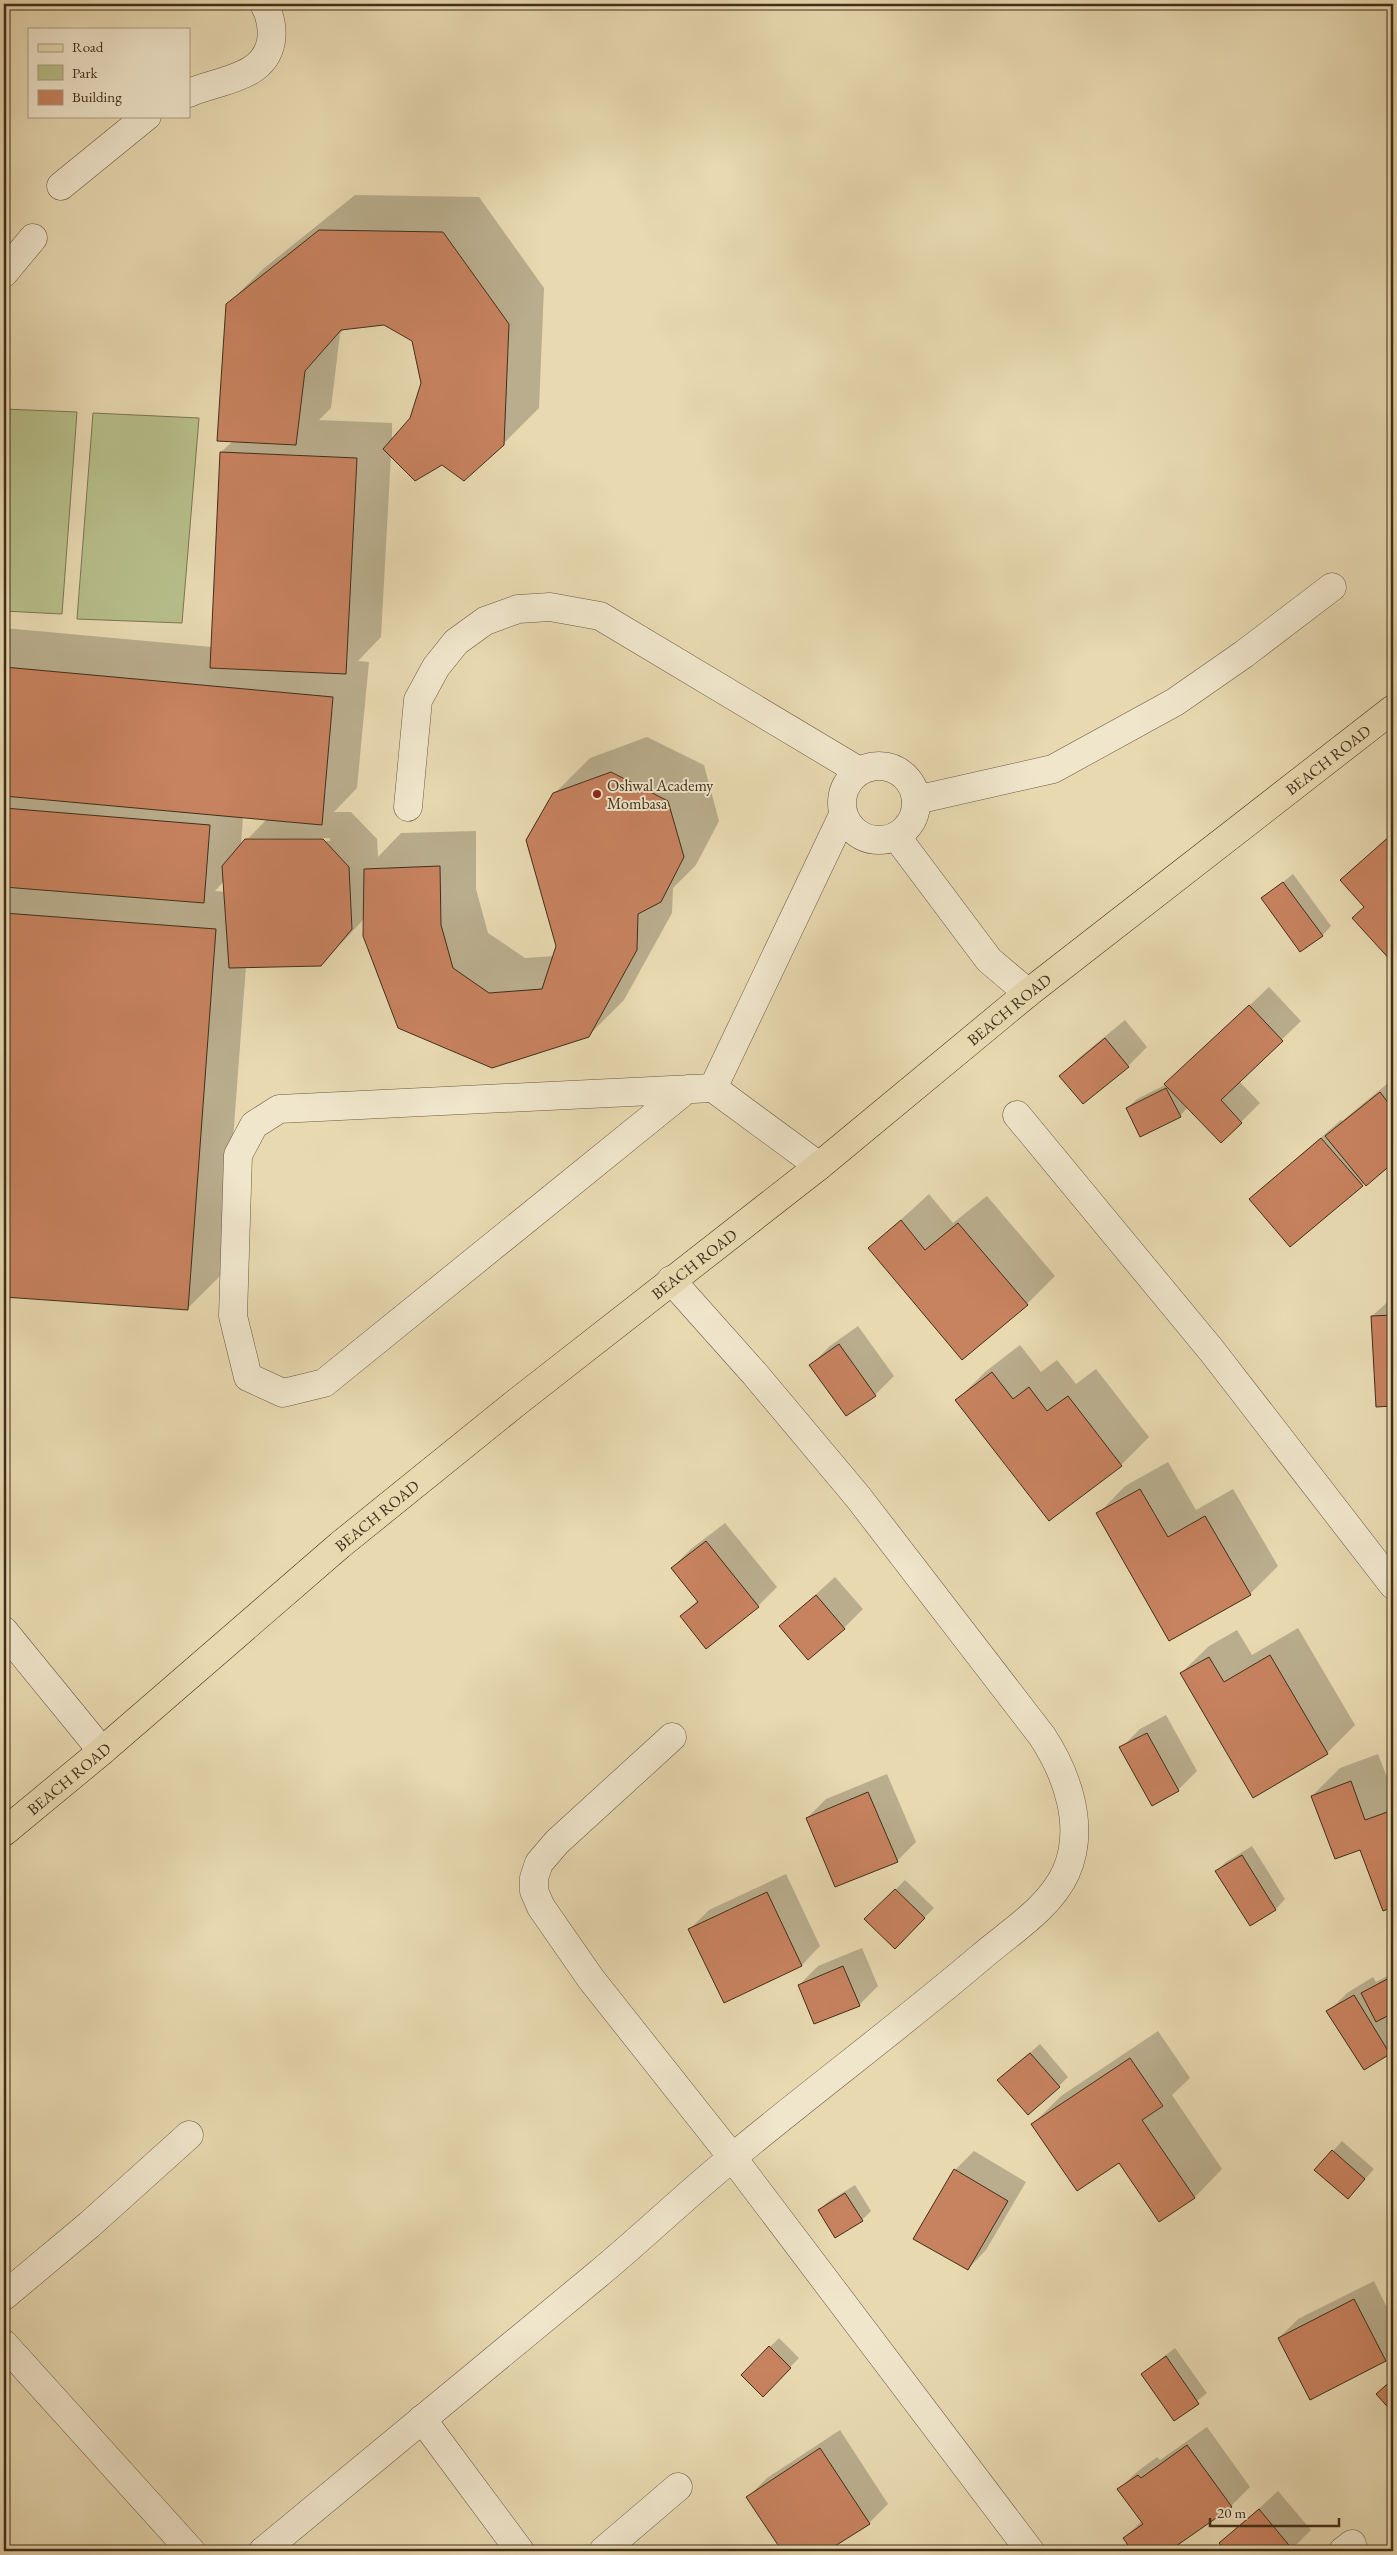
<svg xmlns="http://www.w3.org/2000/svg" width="1397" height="2555" viewBox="0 0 1397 2555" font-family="'EB Garamond',serif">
<rect width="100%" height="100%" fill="#e8d9b1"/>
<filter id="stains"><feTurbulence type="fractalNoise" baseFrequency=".004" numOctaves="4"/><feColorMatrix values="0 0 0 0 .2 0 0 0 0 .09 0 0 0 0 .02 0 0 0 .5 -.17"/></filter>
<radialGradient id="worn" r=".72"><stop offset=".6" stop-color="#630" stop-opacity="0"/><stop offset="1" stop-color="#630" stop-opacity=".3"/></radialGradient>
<g fill="#b7bf8b" stroke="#7c7752">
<polygon points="4,409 77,412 62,614 4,611"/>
<polygon points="93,413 199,418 182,623 77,619"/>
</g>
<g fill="#0003" fill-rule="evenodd">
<path d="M355 195 479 197 544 288 539 408 503 444 442 463 391 455 381 637 358 661 369 662 357 788 334 812H351L377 839 378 857 401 833 476 831V889L488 933 525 958 554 956 557 946 554 794 590 758 647 737 704 765 719 821 696 865 673 888 672 913 624 1000 588 1036 492 1067 364 919 321 965 246 966 223 1273 187 1309 4 1296V628L212 647 221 452 233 441 227 305 263 269ZM384 324 413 341 422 383 412 418 392 441V423L319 420 331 408 340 334 345 328ZM243 817 267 819 241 846ZM249 838H330V841L249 840ZM224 881 225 892 215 891Z"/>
<polygon points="1393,832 1393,961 1354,918 1365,906 1342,880"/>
<polygon points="1293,874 1331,926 1322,936 1263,898"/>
<polygon points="1269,987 1301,1021 1239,1081 1260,1103 1221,1142 1188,1107 1180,1116 1127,1108 1137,1099 1165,1085"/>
<polygon points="1125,1020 1147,1047 1128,1066 1061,1076 1080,1057"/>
<polygon points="1393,1079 1393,1162 1362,1185 1250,1199 1341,1120 1342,1121"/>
<polygon points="929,1194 953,1223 987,1196 1055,1276 1027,1304 870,1248"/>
<polygon points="1393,1297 1393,1405 1378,1406 1372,1316"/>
<polygon points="858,1326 894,1376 875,1395 811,1365 830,1346"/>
<polygon points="1020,1345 1041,1372 1057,1360 1076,1384 1096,1369 1149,1437 1121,1465 957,1400 985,1372"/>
<polygon points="1168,1462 1196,1510 1233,1489 1278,1566 1250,1594 1098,1514 1125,1486"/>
<polygon points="725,1523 777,1587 758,1606 706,1647 681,1617 698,1600 672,1568 691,1549"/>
<polygon points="835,1577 863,1609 844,1628 781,1626"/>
<polygon points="1298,1628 1355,1725 1327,1753 1253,1796 1181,1673 1209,1646 1237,1630 1252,1655"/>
<polygon points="1166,1715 1197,1771 1178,1790 1121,1748 1140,1729"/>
<polygon points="1378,1754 1393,1793 1393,1906 1384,1909 1361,1848 1312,1796 1340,1768"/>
<polygon points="887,1774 916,1842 897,1861 807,1818 826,1799"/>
<polygon points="1252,1846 1285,1899 1276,1909 1250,1925 1217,1871 1226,1862"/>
<polygon points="786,1874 820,1946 802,1965 690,1929 709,1910"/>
<polygon points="905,1880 934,1908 895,1947 866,1919"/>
<polygon points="862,1948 878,1986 859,2005 799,1985 818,1966"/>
<polygon points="1393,1973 1393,2049 1364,2068 1328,2012 1347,1993 1373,1977 1376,1982"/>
<polygon points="1158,2031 1190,2078 1172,2095 1222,2169 1195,2197 1159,2221 1119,2161 1033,2124 1061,2096"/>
<polygon points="1040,2044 1068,2077 1059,2086 999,2080"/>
<polygon points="1342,2141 1374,2169 1348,2198 1316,2170"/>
<polygon points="974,2151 1026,2182 986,2250 968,2269 955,2170"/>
<polygon points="855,2185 871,2211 862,2220 819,2210 829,2201"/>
<polygon points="1374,2281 1393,2320 1393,2352 1385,2360 1279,2338 1298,2319"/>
<polygon points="779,2338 799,2358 763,2395 742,2375"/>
<polygon points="1175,2348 1207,2393 1174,2419 1142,2374"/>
<polygon points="1207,2427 1250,2487 1231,2506 1166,2551 1134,2551 1124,2538 1142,2521 1119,2489 1138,2471 1157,2457 1160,2460"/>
<polygon points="840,2430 888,2504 869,2523 825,2551 783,2551 748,2497 767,2478"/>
<polygon points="1278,2491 1311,2530 1290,2551 1228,2551 1221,2543"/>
</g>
<g fill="#c7825f" stroke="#402f19">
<polygon points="319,230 443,232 509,324 504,445 464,481 442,465 415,481 383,449 410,418 421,383 412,341 384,325 341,330 305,371 296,445 217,441 226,304"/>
<polygon points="220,452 357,458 346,674 210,668"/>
<polygon points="4,667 333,697 322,825 4,796"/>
<polygon points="611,772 668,801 684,857 661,902 638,914 637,950 589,1037 492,1068 398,1028 363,936 364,869 440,866 441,925 453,968 489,993 542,989 556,946 526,840 553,793"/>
<polygon points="4,808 210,825 204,903 4,887"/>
<polygon points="1391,835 1393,838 1393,963 1352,918 1364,907 1340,880"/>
<polygon points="245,839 323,839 349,867 352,929 321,966 229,968 222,866"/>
<polygon points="1283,882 1323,936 1300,952 1261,898"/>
<polygon points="4,913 216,929 188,1310 4,1297"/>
<polygon points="1249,1005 1283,1041 1221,1100 1242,1123 1221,1143 1164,1084"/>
<polygon points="1105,1038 1129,1067 1083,1104 1059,1076"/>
<polygon points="1166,1088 1181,1117 1140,1137 1126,1108"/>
<polygon points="1380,1092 1393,1109 1393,1163 1366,1186 1325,1136"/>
<polygon points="1321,1138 1363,1186 1290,1247 1249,1199"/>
<polygon points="901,1220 925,1250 958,1223 1028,1305 962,1360 868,1248"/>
<polygon points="1393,1315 1393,1406 1376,1407 1371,1316"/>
<polygon points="839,1344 876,1396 846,1416 809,1365"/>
<polygon points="992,1372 1013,1399 1029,1387 1047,1411 1068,1396 1122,1466 1049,1521 955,1400"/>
<polygon points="1140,1489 1168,1537 1205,1516 1251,1595 1169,1641 1096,1513"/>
<polygon points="706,1541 759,1607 706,1649 680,1616 698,1602 671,1568"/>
<polygon points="816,1595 845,1629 808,1660 779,1626"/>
<polygon points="1270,1655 1328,1754 1253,1798 1180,1673 1209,1657 1224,1682"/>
<polygon points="1147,1733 1179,1791 1152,1806 1119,1747"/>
<polygon points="1351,1781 1365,1820 1393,1810 1393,1907 1383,1911 1360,1850 1335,1859 1311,1796"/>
<polygon points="868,1792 898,1862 835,1887 806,1818"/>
<polygon points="1242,1855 1276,1910 1250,1926 1215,1871"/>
<polygon points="895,1889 925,1918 895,1949 864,1919"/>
<polygon points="767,1892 802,1966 724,2003 688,1929"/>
<polygon points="843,1966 860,2006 814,2024 798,1985"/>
<polygon points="1393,1976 1393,2013 1376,2022 1361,1993"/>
<polygon points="1354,1995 1390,2054 1364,2070 1326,2011"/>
<polygon points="1030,2053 1060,2087 1028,2115 997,2080"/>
<polygon points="1130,2058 1163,2106 1142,2120 1195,2198 1159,2222 1119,2163 1077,2191 1031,2124"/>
<polygon points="1332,2150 1365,2179 1348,2199 1314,2170"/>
<polygon points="954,2169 1008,2201 968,2270 913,2239"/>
<polygon points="845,2193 863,2221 835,2238 818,2210"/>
<polygon points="1354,2299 1386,2361 1310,2400 1278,2338"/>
<polygon points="769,2346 791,2368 763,2397 741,2375"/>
<polygon points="1166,2356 1199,2404 1174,2421 1141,2374"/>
<polygon points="1393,2379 1393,2413 1376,2394"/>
<polygon points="1187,2445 1232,2507 1169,2551 1132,2551 1123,2538 1143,2524 1117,2489 1138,2475 1141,2478"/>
<polygon points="820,2448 870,2524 827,2551 782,2551 746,2497"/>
<polygon points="1259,2509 1293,2550 1292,2551 1226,2551 1219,2543"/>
</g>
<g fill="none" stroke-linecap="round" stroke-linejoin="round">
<g stroke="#6a5a3f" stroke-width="29">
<g id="minor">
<path d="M189 93C218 80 265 79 271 41 273 29 270 14 264 4"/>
<polyline points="61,186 147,116"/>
<polyline points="4,273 33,238"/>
<circle cx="879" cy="803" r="37"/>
<polyline points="916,800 1053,769 1175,702 1244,654 1332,587"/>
<polyline points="408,807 418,700 436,667 456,642 485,621 518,609 550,607 600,616 859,771"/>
<polyline points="896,836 989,960 1028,993"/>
<polyline points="713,1088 843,815"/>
<polyline points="687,1089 324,1383 283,1393 248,1377 233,1316 238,1155 254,1125 279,1109 713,1088 819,1166"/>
<polyline points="1017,1115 1212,1351 1393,1585"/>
<polyline points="4,1631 102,1751"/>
<polyline points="672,1737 557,1842 539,1863 534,1878 534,1891 541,1907 591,1979 732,2157 1030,2551"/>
<polyline points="4,2296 89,2225 189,2135"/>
<polyline points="4,2344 191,2551"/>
<polyline points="422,2419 520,2551"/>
<path d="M263 2551C374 2459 486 2368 597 2275 643 2237 686 2195 733 2157 815 2089 900 2026 981 1957 1010 1932 1050 1908 1066 1872 1086 1827 1067 1774 1042 1736L858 1497 754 1373 671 1280"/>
<polyline points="603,2551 678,2487"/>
<polyline points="1343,2551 1352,2544"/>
</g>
</g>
<g stroke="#402f19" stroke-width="29">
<g id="major">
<path id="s1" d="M4 1832 102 1751 340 1545 517 1402 819 1166 1028 993 1393 709"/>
</g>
</g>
<use href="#minor" stroke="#f0e6cc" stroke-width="28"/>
<use href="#major" stroke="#e8d9b1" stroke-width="28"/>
</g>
<circle fill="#8f2418" stroke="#f0e6cc" stroke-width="2" cx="597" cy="794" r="5"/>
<g text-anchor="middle" stroke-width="4" stroke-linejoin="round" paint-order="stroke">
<g font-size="16" fill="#402f19" stroke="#f0e6cc">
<text dy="6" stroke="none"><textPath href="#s1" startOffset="1704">BEACH ROAD</textPath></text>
<text dy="6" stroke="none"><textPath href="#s1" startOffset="1299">BEACH ROAD</textPath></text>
<text dy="6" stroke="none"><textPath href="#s1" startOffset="894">BEACH ROAD</textPath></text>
<text dy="6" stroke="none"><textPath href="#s1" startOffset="489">BEACH ROAD</textPath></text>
<text dy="6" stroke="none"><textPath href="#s1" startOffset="84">BEACH ROAD</textPath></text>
</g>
<g font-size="16" fill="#402f19" stroke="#f0e6cc" text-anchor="start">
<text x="607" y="791">Oshwal Academy<tspan x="607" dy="18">Mombasa</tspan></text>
</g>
</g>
<rect width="1397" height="2555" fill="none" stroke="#e8d9b1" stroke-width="20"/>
<rect x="5" y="5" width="1387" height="2545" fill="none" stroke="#402f19" stroke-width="2.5"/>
<rect x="10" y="10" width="1377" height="2535" fill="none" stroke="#402f19"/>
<rect x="28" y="28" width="162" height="90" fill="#f0e6cc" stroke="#aa9d84"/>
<rect x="38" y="44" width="25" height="8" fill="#e8d9b1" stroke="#aa9d84"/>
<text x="72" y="52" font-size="15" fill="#402f19">Road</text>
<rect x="38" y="65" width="25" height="15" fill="#b7bf8b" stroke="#aa9d84"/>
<text x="72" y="78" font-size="15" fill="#402f19">Park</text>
<rect x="38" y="90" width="25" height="15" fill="#c7825f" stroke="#aa9d84"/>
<text x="72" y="102" font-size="15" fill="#402f19">Building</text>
<path d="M1210 2518v8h129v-8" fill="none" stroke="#402f19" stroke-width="2.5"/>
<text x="1217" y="2518" font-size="15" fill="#402f19" stroke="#f0e6cc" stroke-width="4" paint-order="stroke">20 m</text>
<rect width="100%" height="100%" filter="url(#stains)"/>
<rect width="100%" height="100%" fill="url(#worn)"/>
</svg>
